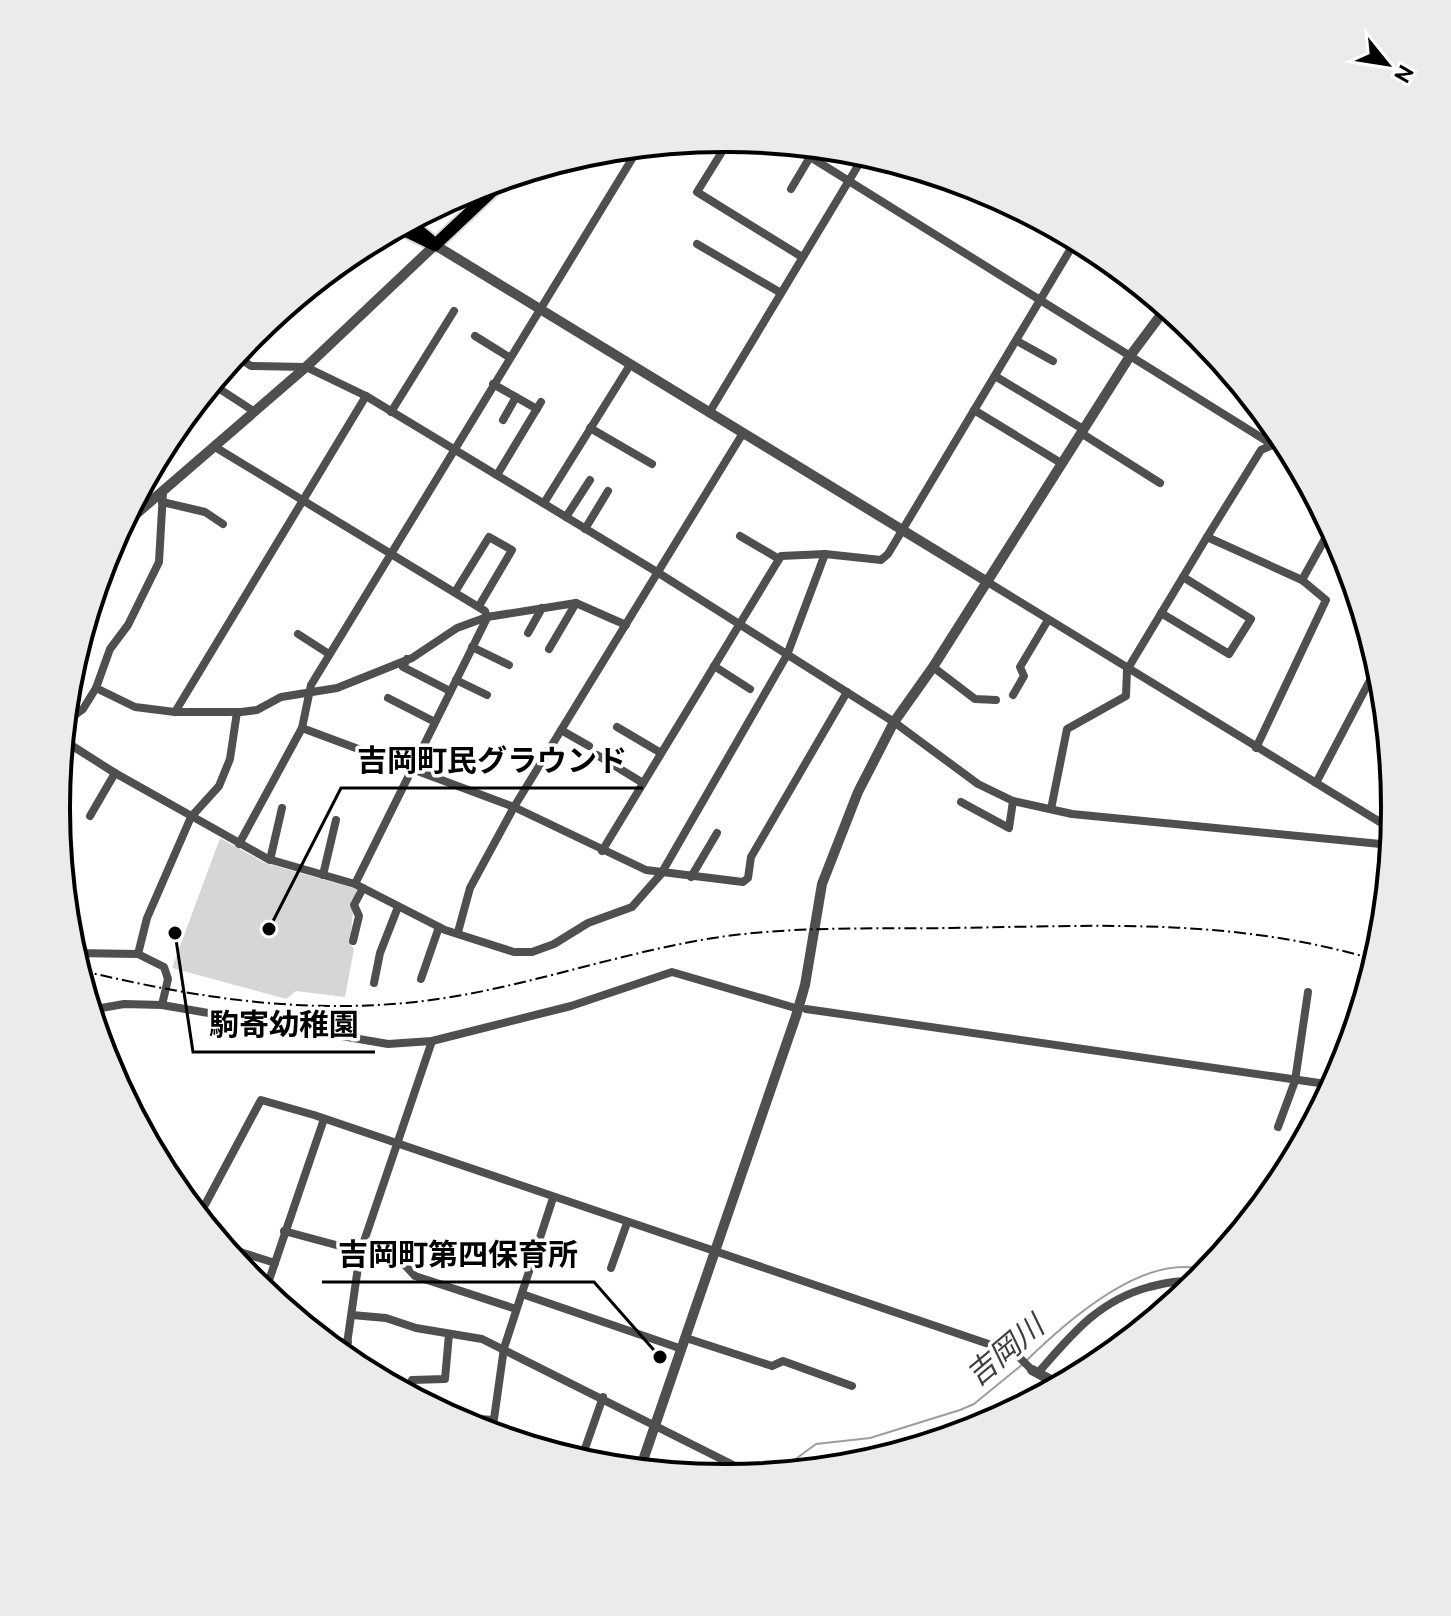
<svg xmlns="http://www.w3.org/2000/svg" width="1451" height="1616" viewBox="0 0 1451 1616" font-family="Ubuntu,'Noto Sans JP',sans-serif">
<rect width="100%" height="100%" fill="#fff"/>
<path fill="#d6d6d6" d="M220 838 265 863 357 889C351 907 354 923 349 942L354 949 345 997 296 991 286 999 172 968Z"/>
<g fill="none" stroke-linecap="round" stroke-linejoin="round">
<g stroke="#9d9d9d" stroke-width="2">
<path d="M1027 1360C1067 1321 1147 1249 1208 1271"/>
<polyline points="778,1472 816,1444 870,1438 960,1410 974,1404 1023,1364"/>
</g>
<g stroke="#dbdbdb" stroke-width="16">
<g id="primary">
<polyline points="408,222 430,240"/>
<polyline points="398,227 435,245"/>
<polyline points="435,245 505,179"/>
</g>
</g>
<g stroke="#4f4f4f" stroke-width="8">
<polyline points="730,139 697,192 802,257"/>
<polyline points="791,145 1270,443"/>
<polyline points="791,189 810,157"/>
<polyline points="697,244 781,293"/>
<polyline points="475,336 509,357"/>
<polyline points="1017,341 1053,361"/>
<polyline points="235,355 251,366 306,367 366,396 657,572 894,722 978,784 1013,801 1072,814 1391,845"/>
<polyline points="995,376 1083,429"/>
<polyline points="212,384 255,412"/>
<polyline points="493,384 537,409"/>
<polyline points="202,400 205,392"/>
<polyline points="974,410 1061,463"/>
<polyline points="391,412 454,311"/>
<polyline points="709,413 865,154"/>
<polyline points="503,420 516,397"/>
<polyline points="590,428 652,464"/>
<polyline points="1081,433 1160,483"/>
<polyline points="215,447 485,611 487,617"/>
<polyline points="497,475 541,402"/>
<polyline points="162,502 205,512 223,524"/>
<polyline points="544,503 630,365"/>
<polyline points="566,517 590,480"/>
<polyline points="585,529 608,491"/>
<polyline points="740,536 779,559"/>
<polyline points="1207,537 1302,580"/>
<polyline points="986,581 1393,830"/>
<polyline points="455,592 489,537 512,550 479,606"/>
<polyline points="1161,613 1229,654 1251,619 1183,577"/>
<polyline points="528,633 542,608"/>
<polyline points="298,634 329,654"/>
<polyline points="472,647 509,665"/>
<polyline points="549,649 576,603"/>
<polyline points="407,659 403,667 450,691"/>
<polyline points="714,666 750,689"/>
<polyline points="933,667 975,699 996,700"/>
<polyline points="456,680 487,695"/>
<polyline points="96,688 135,707 175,712 241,712 257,710 281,697 337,688 412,658 457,628 487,617 576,603 626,625"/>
<polyline points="1013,695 1024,676 1020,667 1048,620"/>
<polyline points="388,698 435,722"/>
<polyline points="175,712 366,396"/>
<polyline points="64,723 83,709 96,688 110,649 128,625 159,562 163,492"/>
<polyline points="617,727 661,753"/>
<polyline points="302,728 514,807 646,870 743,882 748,878 751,857 847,692"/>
<polyline points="561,730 589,746"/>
<polyline points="63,740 115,773 268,859 355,884 445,930 514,952 532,952 554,944 588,923 632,907 661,874 787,655 825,554"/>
<polyline points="1256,748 1326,600 1302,580 1331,528"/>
<polyline points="597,755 643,783"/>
<polyline points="1316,783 1378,665"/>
<polyline points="961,802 1009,828 1013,801"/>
<polyline points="1051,809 1067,729 1126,696 1127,670 1207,537 1261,450 1284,440"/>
<polyline points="90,816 115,773"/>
<polyline points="239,844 302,728 311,685 632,159 628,148"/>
<polyline points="602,851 781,556 825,554 881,560 888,554 1076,240"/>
<polyline points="270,860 282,808"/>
<polyline points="323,875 336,820"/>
<polyline points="691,877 717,833"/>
<polyline points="355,884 487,618"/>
<polyline points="458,932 470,888 514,807 743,433"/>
<polyline points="353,941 359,916 354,905 363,888"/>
<polyline points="73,953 138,954 164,967 168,979 162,1005"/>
<polyline points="138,954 147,918 191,817 219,786 230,759 237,712"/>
<polyline points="421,979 439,927"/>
<polyline points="374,983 380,953 398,907"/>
<polyline points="806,1009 1333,1085"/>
<polyline points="90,1010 124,1004 162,1005 388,1044 432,1041 571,1006 672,972 792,1007"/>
<polyline points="1278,1127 1295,1081 1308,992"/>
<polyline points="199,1216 261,1100 314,1115 1015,1353 1032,1370"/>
<polyline points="284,1231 403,1263 415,1276 516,1309"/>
<polyline points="224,1247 275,1263"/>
<polyline points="611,1268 627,1223"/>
<polyline points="265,1292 324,1119"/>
<polyline points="522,1294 682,1349"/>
<polyline points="352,1315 386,1318 416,1328 482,1339 753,1475"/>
<polyline points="686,1338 772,1366 783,1361 852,1386"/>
<polyline points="329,1344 348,1342"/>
<polyline points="345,1358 360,1253 432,1041"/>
<path d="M1038 1373C1071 1335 1098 1301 1149 1287 1165 1283 1181 1279 1198 1283"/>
<polyline points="411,1395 412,1380 445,1379 449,1334"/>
<polyline points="452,1417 493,1420"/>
<polyline points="492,1433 504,1348 553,1198"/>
<polyline points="581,1460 603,1397"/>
</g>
<g stroke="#4f4f4f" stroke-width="10">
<polyline points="120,528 306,367 435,245 986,581"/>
<polyline points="1032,1370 1060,1385"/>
<polyline points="640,1469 796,1016 805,985 822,884 858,792 894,722 933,667 1130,356 1166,308"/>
</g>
<use href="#primary" stroke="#000" stroke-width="12"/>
<path stroke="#000" stroke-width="2" stroke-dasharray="12 4 2 4" stroke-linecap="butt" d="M79 970C208 1001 330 1019 463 995 550 979 633 950 720 937 796 926 874 929 951 928 1099 926 1232 917 1376 960"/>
</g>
<g text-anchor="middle" stroke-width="7" stroke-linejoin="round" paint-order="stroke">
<g font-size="30" font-style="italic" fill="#3e3e3e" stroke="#fff">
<text transform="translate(1005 1351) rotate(-40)" y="10">吉岡川</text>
</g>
</g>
<path d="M0 0H1451V1616H0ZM725 152H726A655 655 0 0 1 1381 807V809A655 655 0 0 1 726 1464H725A655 655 0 0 1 70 809V807A655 655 0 0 1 725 152Z" fill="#ebebeb" fill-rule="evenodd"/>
<path fill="none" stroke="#000" stroke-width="4" d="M725 152H726A655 655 0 0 1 1381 807V809A655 655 0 0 1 726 1464H725A655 655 0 0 1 70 809V807A655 655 0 0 1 725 152Z"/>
<path fill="none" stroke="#000" stroke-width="3" d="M269 929L341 788H643M175 933L193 1052H375M660 1357L594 1282H322"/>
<g fill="#000" stroke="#fff" stroke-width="3">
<circle cx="269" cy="929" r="8"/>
<circle cx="175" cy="933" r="8"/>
<circle cx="660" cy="1357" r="8"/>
</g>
<g font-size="30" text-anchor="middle" font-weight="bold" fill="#000" stroke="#fff" stroke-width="7" stroke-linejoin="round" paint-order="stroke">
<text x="492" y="771">吉岡町民グラウンド</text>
<text x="284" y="1035">駒寄幼稚園</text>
<text x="458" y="1265">吉岡町第四保育所</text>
</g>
<g transform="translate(1387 64) rotate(120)" stroke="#ffffff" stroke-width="6" paint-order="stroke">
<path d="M0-6L14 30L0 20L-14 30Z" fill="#000000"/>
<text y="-12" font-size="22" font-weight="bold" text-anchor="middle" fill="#000000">N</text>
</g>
</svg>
